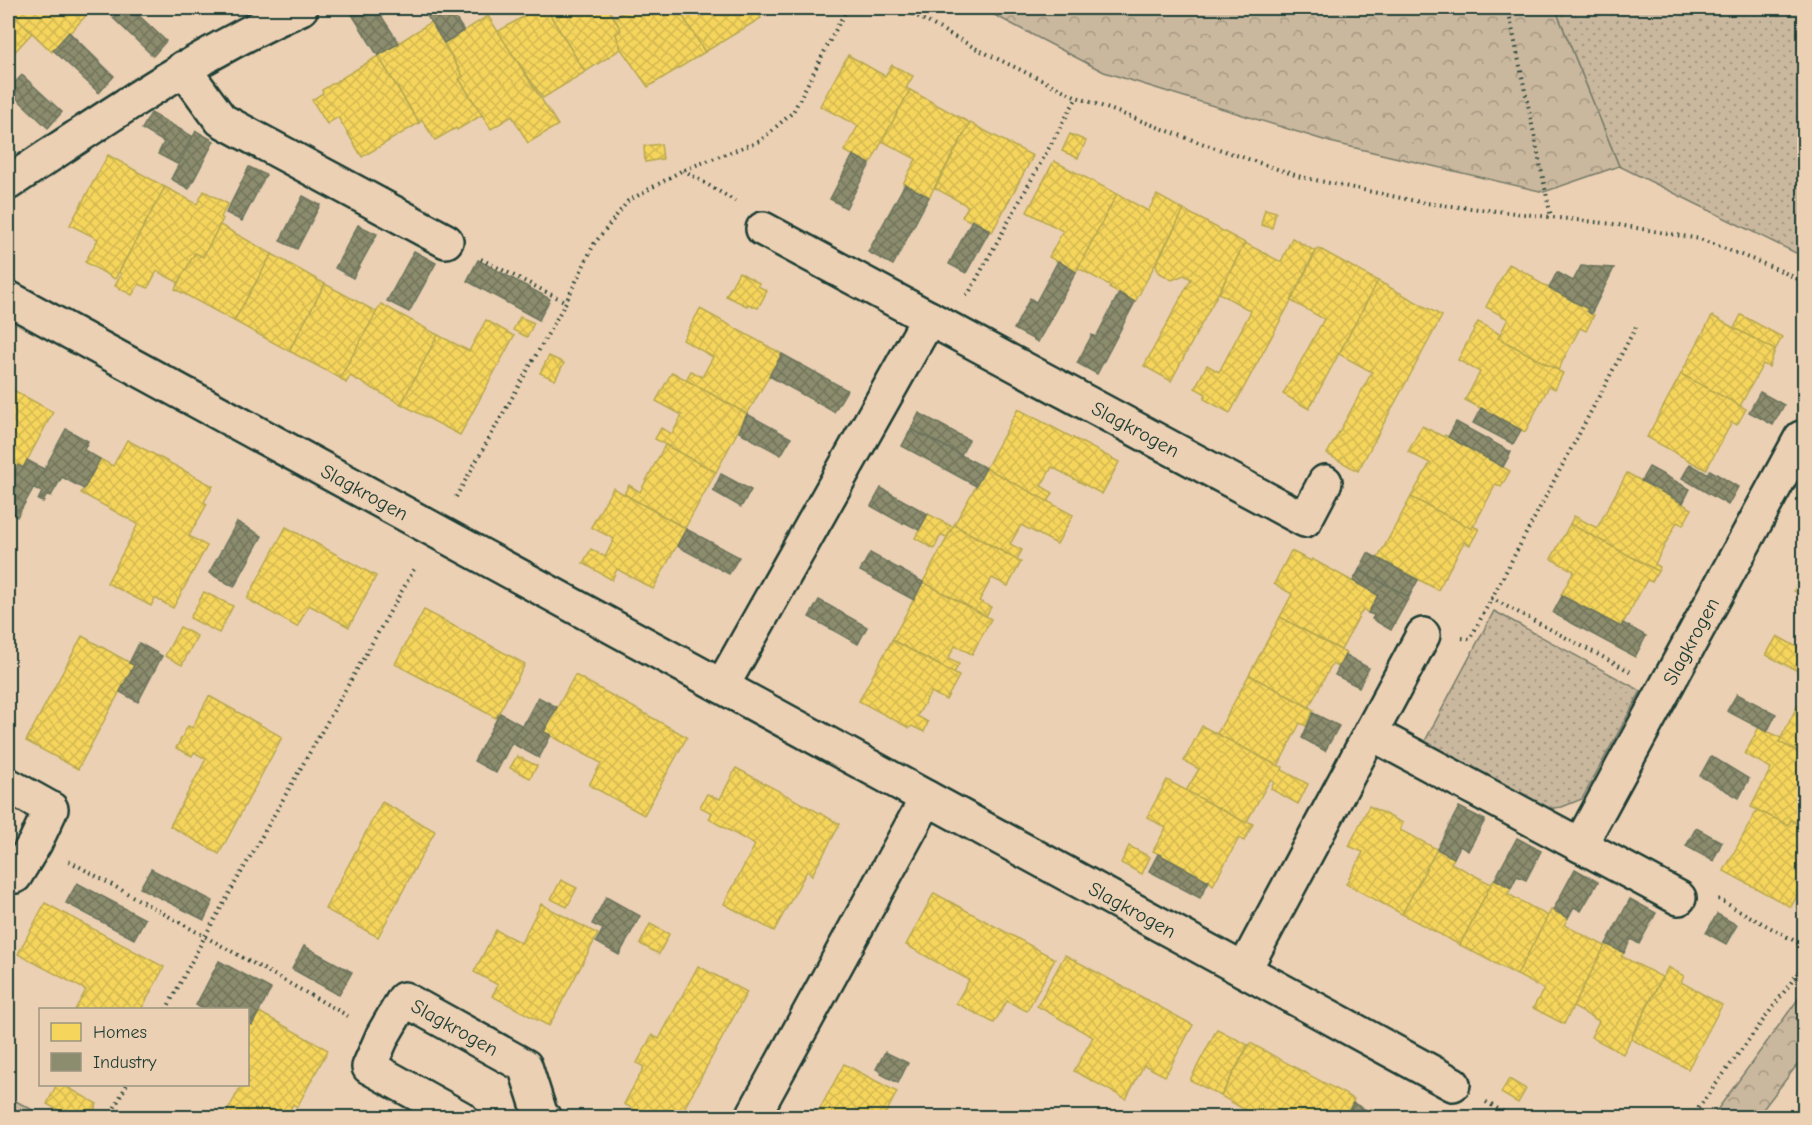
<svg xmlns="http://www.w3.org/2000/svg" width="1812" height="1125" viewBox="0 0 1812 1125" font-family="'Comic Neue',sans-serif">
<defs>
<pattern id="grass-dots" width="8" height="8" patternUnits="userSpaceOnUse" patternTransform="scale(1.5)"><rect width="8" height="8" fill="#cab89e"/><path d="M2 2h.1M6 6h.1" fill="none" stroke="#a39782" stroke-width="1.8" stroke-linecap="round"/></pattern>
<pattern id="forest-crowns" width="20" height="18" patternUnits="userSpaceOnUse" patternTransform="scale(1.5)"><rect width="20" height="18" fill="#cab89e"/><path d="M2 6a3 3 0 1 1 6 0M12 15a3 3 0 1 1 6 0" fill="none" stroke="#a39782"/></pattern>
<pattern id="homes-cross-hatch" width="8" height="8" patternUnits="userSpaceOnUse" patternTransform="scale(1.5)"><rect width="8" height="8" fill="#f6d55c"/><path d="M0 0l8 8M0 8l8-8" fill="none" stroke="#d2b851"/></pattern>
<pattern id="industry-cross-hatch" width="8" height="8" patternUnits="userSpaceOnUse" patternTransform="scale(1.5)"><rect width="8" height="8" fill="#8c8c6e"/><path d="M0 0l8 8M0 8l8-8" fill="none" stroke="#72745b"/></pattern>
</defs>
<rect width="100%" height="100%" fill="#ecd0b3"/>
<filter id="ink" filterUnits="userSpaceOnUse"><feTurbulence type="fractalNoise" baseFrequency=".0167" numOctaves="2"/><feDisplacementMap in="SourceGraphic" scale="12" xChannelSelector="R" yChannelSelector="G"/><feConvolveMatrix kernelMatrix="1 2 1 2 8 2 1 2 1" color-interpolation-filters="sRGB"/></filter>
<g filter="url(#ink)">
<g fill="url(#grass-dots)" stroke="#747a69" stroke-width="1.5">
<polygon points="1555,8 1804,8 1804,257 1619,166"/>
<polygon points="1494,611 1641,691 1582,799 1562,807 1546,809 1424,743"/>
</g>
<g fill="url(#forest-crowns)" stroke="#747a69" stroke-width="1.5">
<polygon points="981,8 1555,8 1619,166 1544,192 1330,142 1104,72"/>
<polygon points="1804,991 1804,1056 1757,1117 1712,1117"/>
<polygon points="8,1097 46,1117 8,1117"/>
</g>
<g fill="url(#homes-cross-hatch)" stroke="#b6a750" stroke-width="1.5">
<polygon points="8,8 16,8 11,13 32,33 8,59"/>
<polygon points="16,8 93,8 52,52 11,13"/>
<polygon points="538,8 546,8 585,72 543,98 497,32"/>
<polygon points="546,8 608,8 621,30 616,34 621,49 585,72"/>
<polygon points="630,8 678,8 705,52 648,87 621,49 616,34 621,30 614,17"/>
<polygon points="678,8 755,8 761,18 705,52"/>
<polygon points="488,16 558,125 528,143 512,116 491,129 459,79 463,76 444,43"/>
<polygon points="431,22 463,76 459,79 482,115 457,130 456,128 435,140 422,120 419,123 378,56"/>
<polygon points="848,55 885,76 892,65 913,76 906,88 910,90 870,164 844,151 858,126 820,106"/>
<polygon points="378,56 419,123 362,157 338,117 327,124 312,100 323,93 322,90"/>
<polygon points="910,90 970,123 929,197 903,184 916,159 882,141"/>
<polygon points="970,123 1033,156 992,232 962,217 968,206 935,188"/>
<polygon points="1070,134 1086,141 1078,158 1062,151"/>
<polygon points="661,144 663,159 645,162 644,146"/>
<polygon points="108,155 165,187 115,279 85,262 98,239 70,225"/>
<polygon points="1054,161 1117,194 1076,272 1049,257 1063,231 1027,212"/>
<polygon points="165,187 197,204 204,191 228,204 221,217 223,219 203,257 195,253 179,283 157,271 148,288 139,284 132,295 115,286 121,274 119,272"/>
<polygon points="1117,194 1148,211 1157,195 1184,210 1135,302 1109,288 1111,286 1078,268"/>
<polygon points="1265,209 1276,212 1272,228 1261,225"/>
<polygon points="1184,210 1245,243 1171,381 1144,366 1191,279 1184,275 1172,280 1158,272 1156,264"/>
<polygon points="220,225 272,254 234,321 175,289 195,253 203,257"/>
<polygon points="1292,238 1315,251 1291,301 1230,413 1204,399 1206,394 1195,388 1207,365 1219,372 1251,311 1219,293 1245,243 1281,262"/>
<polygon points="1318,248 1378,281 1309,409 1283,394 1324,319 1291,301"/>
<polygon points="272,254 325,284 289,351 234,321"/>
<polygon points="1509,264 1534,277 1533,279 1588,309 1587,311 1594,315 1586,331 1580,328 1558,370 1498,338 1508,319 1486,307"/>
<polygon points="739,272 759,283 758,286 767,291 758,308 748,304 747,306 726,296"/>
<polygon points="1378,281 1442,316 1358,471 1327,454 1372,372 1339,354"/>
<polygon points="325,284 377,312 340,378 289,351"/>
<polygon points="381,304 438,335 401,404 350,376 346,383 340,378"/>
<polygon points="700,309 782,354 747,414 686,380 691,371 702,377 713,357 683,340"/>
<polygon points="1741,315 1782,337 1775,350 1734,328"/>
<polygon points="1712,316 1775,350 1769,367 1763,364 1740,406 1681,374"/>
<polygon points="520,317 534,323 527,337 513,330"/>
<polygon points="486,320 514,336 460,435 401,404 438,335 469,351"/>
<polygon points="1478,322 1500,334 1498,338 1563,373 1555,389 1549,386 1525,432 1465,400 1480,372 1458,360"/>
<polygon points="549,356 564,363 555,380 540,373"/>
<polygon points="672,372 747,414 716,472 655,439 661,428 672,434 682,415 656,401"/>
<polygon points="1681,374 1746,409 1737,425 1732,422 1706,470 1647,437"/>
<polygon points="8,387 53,412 23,468 18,465 8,485"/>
<polygon points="1018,409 1119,462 1102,494 1052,467 1041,486 1053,493 1048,502 986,468"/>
<polygon points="1422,426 1444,437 1445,435 1510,471 1501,487 1496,484 1472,529 1411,497 1430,463 1408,452"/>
<polygon points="127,440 213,486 204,502 207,504 189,536 207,546 173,608 155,598 151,606 107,583 138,524 81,493 100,459 113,466"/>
<polygon points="665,445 716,472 685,528 624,494 629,485 640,492"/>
<polygon points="986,468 1073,515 1057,544 1021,525 1010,544 1022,550 1017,559 954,525"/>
<polygon points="1627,473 1692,509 1683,525 1677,522 1655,564 1660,567 1658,571 1570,524 1574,516 1597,528"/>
<polygon points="613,488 686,529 653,589 617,569 612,580 583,563 591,549 605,557 614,539 591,527"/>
<polygon points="1411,497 1472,529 1473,526 1479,529 1470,545 1464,542 1438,590 1378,558"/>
<polygon points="928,514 953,527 947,537 941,535 934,549 915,538"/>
<polygon points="1570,524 1658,571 1652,582 1647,580 1621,627 1561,595 1574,571 1551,559"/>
<polygon points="954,525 1021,562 1008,586 992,578 979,601 991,607 986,616 923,582"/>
<polygon points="286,527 376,576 349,627 309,605 297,627 247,599"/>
<polygon points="1291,551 1311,561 1312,559 1378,595 1368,613 1363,609 1341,650 1280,617 1292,594 1274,584"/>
<polygon points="1804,572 1804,596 1794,591"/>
<polygon points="923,582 991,619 972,654 955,646 948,659 959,664 954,673 892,640"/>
<polygon points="204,592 233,606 219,633 190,618"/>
<polygon points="424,610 525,664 496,718 395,664"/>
<polygon points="1280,617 1346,653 1338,667 1332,664 1309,707 1249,675"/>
<polygon points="180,627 197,636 182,665 165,656"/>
<polygon points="82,636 134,665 78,769 26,741"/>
<polygon points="1777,636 1804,651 1804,674 1766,655"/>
<polygon points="892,640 959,676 946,700 931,692 917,716 928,722 924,732 912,726 909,728 859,701"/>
<polygon points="575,675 687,737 644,815 589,785 601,763 544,732"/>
<polygon points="1249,675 1314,710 1306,726 1300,723 1278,766 1217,734"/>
<polygon points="1804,693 1804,755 1779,742"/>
<polygon points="209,696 282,737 219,854 170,826 206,759 194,752 192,756 176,748 188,726 192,728"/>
<polygon points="1202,726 1278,766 1283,767 1282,770 1308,784 1298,804 1271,789 1274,782 1270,780 1246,823 1186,791 1199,769 1184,761"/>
<polygon points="1759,727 1781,738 1779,742 1804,755 1804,827 1791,820 1788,825 1751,807 1771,768 1745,754"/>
<polygon points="517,756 537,766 530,778 510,768"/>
<polygon points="736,768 840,824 812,875 807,871 774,931 724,904 755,845 709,819 712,813 700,807 707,794 720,799"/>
<polygon points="1167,780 1246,823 1247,821 1253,824 1244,841 1239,838 1213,885 1209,881 1153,851 1166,828 1147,817"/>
<polygon points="382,802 435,831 378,937 325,909"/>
<polygon points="1369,806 1403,823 1400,830 1437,849 1402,914 1346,884 1363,852 1349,846"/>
<polygon points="1757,810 1788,825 1791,820 1804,827 1804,882 1791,907 1724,871"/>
<polygon points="1129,846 1150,857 1142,874 1121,863"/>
<polygon points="1437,849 1454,858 1451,863 1491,884 1460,945 1402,914"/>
<polygon points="1494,879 1511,888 1508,894 1548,916 1517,975 1460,945"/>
<polygon points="561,880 577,888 567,907 551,899"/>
<polygon points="934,893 1055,959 1027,1011 1007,1001 994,1023 956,1003 969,980 906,945"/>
<polygon points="45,903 164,967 141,1010 75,1010 86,990 18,954"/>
<polygon points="541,904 598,934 549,1026 492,996 498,985 474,972 496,930 521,943"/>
<polygon points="1551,910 1568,918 1564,925 1605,946 1564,1024 1533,1008 1544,989 1517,975"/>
<polygon points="650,924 669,934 659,954 640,944"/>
<polygon points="1606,944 1624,953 1621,956 1662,977 1623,1054 1591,1037 1599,1021 1573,1007"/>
<polygon points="1065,955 1193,1025 1165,1076 1144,1065 1126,1099 1074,1071 1093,1037 1037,1006"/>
<polygon points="698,966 747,992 679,1118 651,1118 624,1104 644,1067 637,1063 652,1035 659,1039"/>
<polygon points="1668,967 1684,976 1681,982 1722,1005 1688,1069 1631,1039"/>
<polygon points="259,1012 328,1050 297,1107 293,1104 286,1118 234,1118 226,1114 242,1084 248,1084 248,1023 252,1025"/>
<polygon points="1217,1029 1248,1045 1221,1096 1190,1080"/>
<polygon points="1250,1043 1354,1099 1345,1118 1259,1118 1221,1096"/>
<polygon points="844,1064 897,1092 883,1118 815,1118"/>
<polygon points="1509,1079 1526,1089 1518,1103 1501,1093"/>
<polygon points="57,1084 62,1084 97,1104 90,1118 72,1118 47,1104"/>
</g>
<g fill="url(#industry-cross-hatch)" stroke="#6b745d" stroke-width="1.5">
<polygon points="123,8 131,8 166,41 153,56 113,18"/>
<polygon points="348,8 376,8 399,43 378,56"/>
<polygon points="422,8 449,8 464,31 444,43"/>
<polygon points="69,32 114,76 99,93 53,50"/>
<polygon points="22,75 62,112 48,128 8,90"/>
<polygon points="151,113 192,136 177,164 158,154 164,142 142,129"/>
<polygon points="196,131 214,141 189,189 171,179"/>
<polygon points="853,155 870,164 846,208 830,199"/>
<polygon points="249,167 266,175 242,221 226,213"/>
<polygon points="905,184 929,197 893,265 868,252"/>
<polygon points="303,196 320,205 297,249 280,241"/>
<polygon points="972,220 990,230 966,273 949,264"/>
<polygon points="358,225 377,234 353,278 335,268"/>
<polygon points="414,251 436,263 409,312 387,301"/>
<polygon points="478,260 550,299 539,320 467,281"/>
<polygon points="1058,261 1076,272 1038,342 1014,329 1030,298 1036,302"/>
<polygon points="1581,266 1614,268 1591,314 1587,311 1588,309 1549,288 1557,272 1573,281"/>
<polygon points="1119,293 1135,302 1097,374 1077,363 1092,335 1096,337"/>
<polygon points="782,354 847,390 834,412 769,376"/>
<polygon points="1760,392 1784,405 1773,425 1749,412"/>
<polygon points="1481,408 1521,430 1513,444 1473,423"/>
<polygon points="919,413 969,440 961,455 911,429"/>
<polygon points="747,414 791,438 781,455 739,432"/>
<polygon points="1456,422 1511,452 1503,467 1448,437"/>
<polygon points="66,429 88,441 84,450 100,459 84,489 62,477 51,496 47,495 43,502 38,500 42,492 34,488"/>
<polygon points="911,429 986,468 976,486 902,446"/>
<polygon points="27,460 44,469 17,517 8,511 8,485 18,465 23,468"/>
<polygon points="1690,464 1707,474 1710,470 1738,487 1728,505 1682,478"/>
<polygon points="1649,467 1690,489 1683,503 1641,481"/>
<polygon points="721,474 751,490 741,507 713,491"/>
<polygon points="881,488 928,514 919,530 904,522 903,524 871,506"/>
<polygon points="237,522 262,536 234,587 209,573"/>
<polygon points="686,529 739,557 729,574 677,546"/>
<polygon points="870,553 923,582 914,600 860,571"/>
<polygon points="1368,553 1418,580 1409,597 1359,570"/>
<polygon points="1359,570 1409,597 1391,630 1372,619 1374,615 1368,613 1378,595 1353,581"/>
<polygon points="1562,596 1621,627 1623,623 1646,636 1635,657 1553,613"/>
<polygon points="819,600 867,627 858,644 809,617"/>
<polygon points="139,643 162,656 138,702 120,692 134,665 129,663"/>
<polygon points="1345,655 1369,668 1359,687 1335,675"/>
<polygon points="1737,694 1776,714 1767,732 1727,711"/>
<polygon points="538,697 557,707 544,732 551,735 539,758 513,744"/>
<polygon points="500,713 521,725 496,773 474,761"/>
<polygon points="1313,713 1339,726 1325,751 1302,738"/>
<polygon points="1711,756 1749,779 1739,798 1700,776"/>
<polygon points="1459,807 1485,820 1468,851 1460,846 1454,858 1437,849"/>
<polygon points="1696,828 1722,842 1713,861 1686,846"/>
<polygon points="1517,838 1541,851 1526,880 1517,876 1511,888 1495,879"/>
<polygon points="1158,854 1209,881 1200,898 1149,871"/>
<polygon points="151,869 213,901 204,920 140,888"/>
<polygon points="1575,869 1598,882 1581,911 1574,907 1568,918 1553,910"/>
<polygon points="77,883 145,919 134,939 66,903"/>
<polygon points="606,897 640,916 619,955 596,942 603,929 592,924"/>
<polygon points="1630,899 1656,913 1639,944 1631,939 1624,953 1606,944"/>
<polygon points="1717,914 1737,925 1726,944 1706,933"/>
<polygon points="304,946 352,972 339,995 292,969"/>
<polygon points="219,961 271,989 252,1025 248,1023 248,1010 204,1010 196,1005"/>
<polygon points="885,1052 908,1063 898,1083 881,1074 882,1072 876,1069"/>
<polygon points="1353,1103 1370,1112 1371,1109 1386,1118 1345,1118"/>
</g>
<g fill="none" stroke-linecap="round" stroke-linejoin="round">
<g stroke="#1f3d34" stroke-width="38">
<g id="minor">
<polyline points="183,68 221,120 446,241"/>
<path d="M8 183C103 120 197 54 301 8"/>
<path id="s1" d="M763 229 1305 520 1325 482"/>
<path id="s2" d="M8 298 1453 1084"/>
<polyline points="722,686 929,318"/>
<polyline points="1371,733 1679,898"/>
<polyline points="8,785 51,809 35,843 15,876 8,872"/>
<path id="s3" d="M1580 845 1801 438"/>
<polyline points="1244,970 1423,635"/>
<path id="s4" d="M461 1118 369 1067 383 1035 404 999 525 1066 541 1116 544 1118"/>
<polyline points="752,1118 927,798"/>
</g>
</g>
<g stroke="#1f3d34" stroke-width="4" stroke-dasharray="1.5 4.5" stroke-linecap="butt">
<polyline points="902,8 977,49 1077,97 1198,142 1301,177 1425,203 1613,224 1700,239 1777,269 1804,282"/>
<polyline points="1504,8 1509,13 1551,217"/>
<polyline points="683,170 735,201"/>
<polyline points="481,259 566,302"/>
<polyline points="966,295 969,293 1077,97"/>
<polyline points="456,497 566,302 594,244 628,201 683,170 760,141 793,112 847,8"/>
<polyline points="1491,598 1631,672"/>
<polyline points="1462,638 1470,639 1638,323"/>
<polyline points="69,861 348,1016"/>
<polyline points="1718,899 1804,946"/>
<polyline points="166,1010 205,936 416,566"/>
<polyline points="1486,1102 1514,1118"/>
<polyline points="109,1118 127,1084"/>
<polyline points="1691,1118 1804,965"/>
</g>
<use href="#minor" stroke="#ecd0b3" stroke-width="33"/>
</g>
</g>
<g text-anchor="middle" stroke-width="6" stroke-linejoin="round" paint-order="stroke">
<g font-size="20" fill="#1f3d34" stroke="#ecd0b3">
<text dy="7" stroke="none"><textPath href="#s1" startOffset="423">Slagkrogen</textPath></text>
<text dy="7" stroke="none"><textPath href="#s2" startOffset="406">Slagkrogen</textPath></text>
<text dy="7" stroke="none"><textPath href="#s3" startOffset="232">Slagkrogen</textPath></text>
<text dy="7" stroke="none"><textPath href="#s2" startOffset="1280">Slagkrogen</textPath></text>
<text dy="7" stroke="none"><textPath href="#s4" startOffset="240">Slagkrogen</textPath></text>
</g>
</g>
<rect width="1812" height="1125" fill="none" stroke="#ecd0b3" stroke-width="30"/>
<rect x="15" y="15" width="1782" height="1095" fill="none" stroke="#1f3d34" stroke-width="2" filter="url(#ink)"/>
<rect x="39" y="1008" width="210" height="78" fill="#ecd0b3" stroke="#9a9580" stroke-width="1.5"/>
<rect x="51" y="1023" width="30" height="18" fill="#f6d55c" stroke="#9a9580" stroke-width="1.5"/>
<text x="93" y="1038" font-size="18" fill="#1f3d34">Homes</text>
<rect x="51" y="1053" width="30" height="18" fill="#8c8c6e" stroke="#9a9580" stroke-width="1.5"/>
<text x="93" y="1068" font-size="18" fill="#1f3d34">Industry</text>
</svg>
